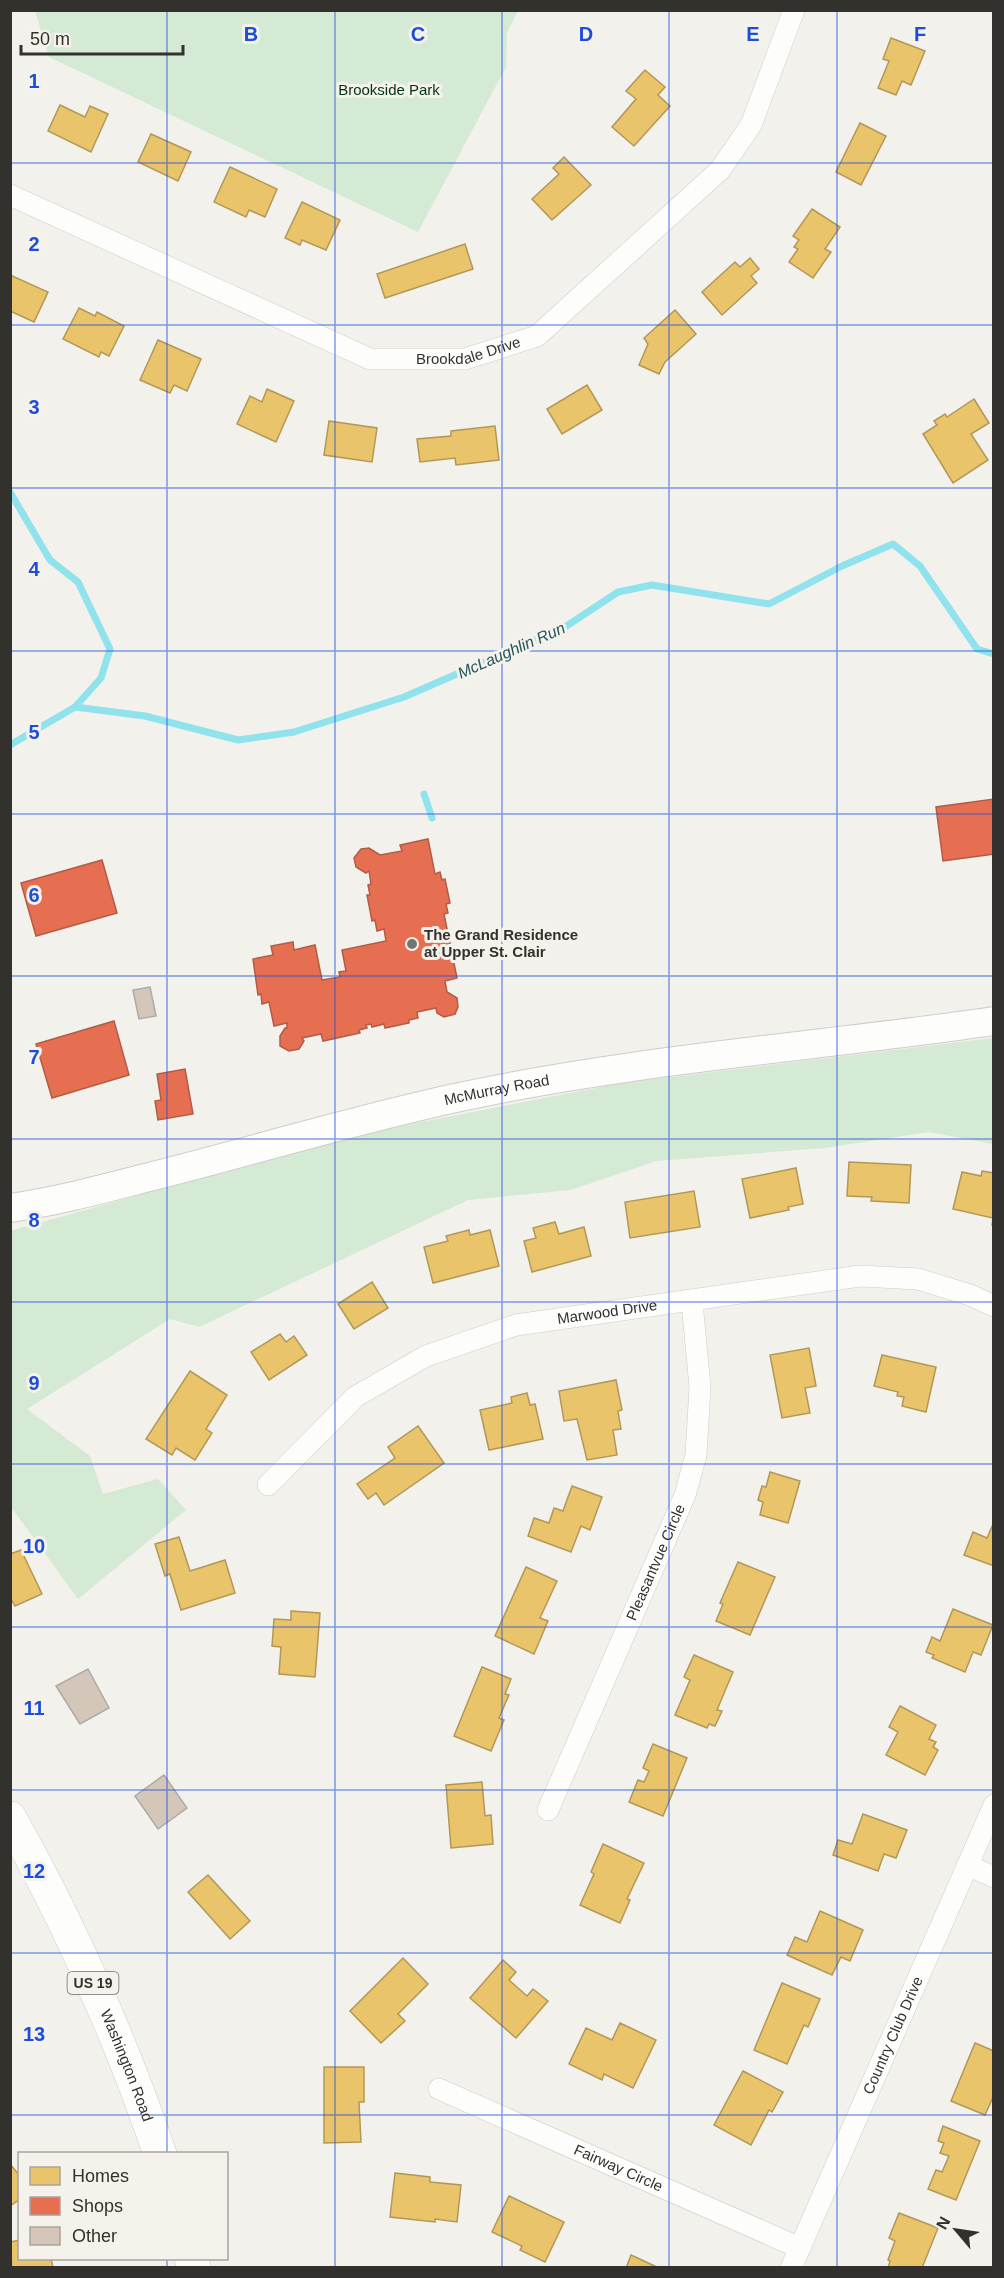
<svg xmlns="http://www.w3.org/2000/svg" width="1004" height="2278" viewBox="0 0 1004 2278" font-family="Arial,sans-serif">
<rect width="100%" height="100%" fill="#f2f1ec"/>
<g fill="#d4ead4">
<polygon points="35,11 35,10 518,11 507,32 506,67 418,232 49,57"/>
<polygon points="993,1038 993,1144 929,1132 825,1148 656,1161 571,1190 468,1200 199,1327 170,1319 27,1409 90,1456 103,1494 158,1479 186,1510 78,1599 11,1507 10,1231 354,1135 622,1083"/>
</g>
<g fill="#e9c46a" stroke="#b29858" stroke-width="1.5">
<polygon points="891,38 925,51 911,85 902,81 896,95 878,88 889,61 883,59"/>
<polygon points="645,70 665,87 658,95 670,106 634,146 612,127 636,99 626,91"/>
<polygon points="60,105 85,117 90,106 108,114 91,152 48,131"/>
<polygon points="860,123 886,136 861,185 836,172"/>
<polygon points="151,134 191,152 178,181 138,162"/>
<polygon points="564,157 591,185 552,220 532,199 559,174 553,168"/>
<polygon points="230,167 277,189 265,217 249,210 246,217 214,202"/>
<polygon points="302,202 340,220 326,250 302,240 300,245 285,238"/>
<polygon points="812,209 840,227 825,249 831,252 813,278 789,262 798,249 794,247 799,240 793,236"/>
<polygon points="465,244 473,269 385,298 377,274"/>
<polygon points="750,258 759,269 751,276 757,283 722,315 702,292 735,262 740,267"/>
<polygon points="10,275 48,292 34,322 10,311"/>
<polygon points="79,308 95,316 97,312 124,326 109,356 101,352 99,357 63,339"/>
<polygon points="675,310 696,334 665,362 659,374 639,365 648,344 644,338"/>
<polygon points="158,340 201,359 187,391 174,385 170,393 140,380"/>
<polygon points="587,385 602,410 562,434 547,409"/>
<polygon points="267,389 294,401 276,442 237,424 250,396 262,402"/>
<polygon points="974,399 989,423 971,434 988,460 953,483 923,434 937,425 934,421 945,414 947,417"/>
<polygon points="329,421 377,428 372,462 324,455"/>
<polygon points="495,426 499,460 456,465 455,458 420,462 417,439 451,436 451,431"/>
<polygon points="849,1162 911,1165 909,1203 871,1201 872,1197 847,1196"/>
<polygon points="796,1168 803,1204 788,1207 789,1210 750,1218 742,1179"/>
<polygon points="982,1171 994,1173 994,1226 992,1225 993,1218 953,1209 962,1172 981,1176"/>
<polygon points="694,1191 700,1227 630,1238 625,1202"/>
<polygon points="555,1222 559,1234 584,1227 591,1256 532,1272 524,1241 536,1238 533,1228"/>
<polygon points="469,1230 470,1235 490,1230 499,1266 433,1283 424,1247 448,1241 446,1236"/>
<polygon points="372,1282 388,1308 354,1329 338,1304"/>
<polygon points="280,1334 286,1342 294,1336 307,1355 269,1380 251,1352"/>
<polygon points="809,1348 816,1386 805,1388 810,1413 782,1418 770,1355"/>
<polygon points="882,1355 936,1367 926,1412 902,1406 904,1397 897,1396 898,1392 874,1386"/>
<polygon points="190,1371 227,1395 206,1429 212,1433 195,1460 176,1448 172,1455 146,1439"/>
<polygon points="616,1380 622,1410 618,1411 621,1429 613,1430 617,1455 587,1460 577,1419 564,1421 559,1391"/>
<polygon points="527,1393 530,1405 535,1404 543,1439 489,1450 480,1410 512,1403 511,1397"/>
<polygon points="418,1426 444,1463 384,1505 376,1493 368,1499 357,1484 395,1458 388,1447"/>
<polygon points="770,1472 800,1481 788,1523 760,1515 763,1502 758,1500 762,1486 766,1487"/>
<polygon points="572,1486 602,1497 590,1530 581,1526 571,1552 528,1536 534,1518 549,1523 554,1508 563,1511"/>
<polygon points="994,1522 994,1566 964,1555 973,1532 987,1538"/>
<polygon points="179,1537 190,1571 225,1560 235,1593 181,1610 170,1574 165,1576 155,1544"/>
<polygon points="21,1550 42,1594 15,1606 10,1597 10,1554"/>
<polygon points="738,1562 775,1577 750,1635 716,1621 723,1604 720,1603"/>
<polygon points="526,1567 557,1581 540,1618 548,1621 534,1654 495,1636"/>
<polygon points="953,1609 993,1625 981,1655 973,1652 965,1672 932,1658 934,1655 926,1652 932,1637 940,1641"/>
<polygon points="291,1611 320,1613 315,1677 279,1674 281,1647 272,1646 274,1619 291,1620"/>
<polygon points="694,1655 733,1672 717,1710 722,1711 715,1726 709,1724 707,1728 675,1715 690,1680 684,1677"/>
<polygon points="482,1667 511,1679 505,1694 509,1695 499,1718 504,1720 491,1751 454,1736"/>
<polygon points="900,1706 936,1725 929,1739 936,1742 933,1747 938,1750 925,1775 886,1755 898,1732 889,1727"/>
<polygon points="653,1744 687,1758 663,1816 629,1802 638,1780 644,1782 649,1771 643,1768"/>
<polygon points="482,1782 485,1816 491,1815 493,1844 451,1848 446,1785"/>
<polygon points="863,1814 907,1830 896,1858 884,1854 878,1871 833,1855 838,1840 852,1844"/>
<polygon points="603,1844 644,1863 627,1899 630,1900 620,1923 580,1905 594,1874 591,1872"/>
<polygon points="208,1875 250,1921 230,1939 188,1892"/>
<polygon points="820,1911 863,1930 850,1961 841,1957 832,1975 787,1955 795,1937 807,1942"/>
<polygon points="403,1958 428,1984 398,2014 405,2021 381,2043 350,2011"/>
<polygon points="503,1960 516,1972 509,1980 527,1996 533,1989 548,2001 516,2038 470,1998"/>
<polygon points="782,1983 820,1999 808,2027 804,2025 787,2064 754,2050"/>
<polygon points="620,2023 656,2040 633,2088 604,2074 602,2080 569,2064 586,2028 612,2040"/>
<polygon points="975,2043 994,2051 994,2095 985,2115 951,2101"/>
<polygon points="324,2067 364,2067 364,2102 359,2102 361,2142 324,2143"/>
<polygon points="743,2071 783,2092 772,2112 769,2110 751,2145 714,2125"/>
<polygon points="943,2126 980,2141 956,2200 928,2189 936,2170 942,2172 949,2156 940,2153 944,2143 938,2141"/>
<polygon points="10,2164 20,2176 20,2199 10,2206"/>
<polygon points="395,2173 430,2177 430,2182 461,2185 457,2222 435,2219 435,2222 390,2217"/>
<polygon points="509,2196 564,2222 545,2262 520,2250 522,2246 492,2232"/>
<polygon points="899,2213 938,2228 922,2268 888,2268 890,2261 888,2260 895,2241 889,2238"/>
<polygon points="20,2240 20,2258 51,2258 53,2268 12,2268 10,2242"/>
<polygon points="631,2255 659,2268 626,2268"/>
</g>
<g fill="#e76f51" stroke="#b15c46" stroke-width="1.5">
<polygon points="994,799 994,854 943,861 936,807"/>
<polygon points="428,839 435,874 440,872 442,880 445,879 450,903 446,904 448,913 444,914 457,978 445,981 447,992 457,998 458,1007 455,1014 444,1017 437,1013 436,1008 417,1012 418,1018 409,1020 409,1023 385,1028 384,1024 372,1027 371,1024 366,1025 367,1028 359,1030 360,1033 323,1041 321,1034 302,1038 304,1041 299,1049 289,1051 280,1046 280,1036 285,1028 287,1028 287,1023 274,1026 269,1002 262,1004 261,994 258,995 253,959 273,955 271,946 293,942 294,950 315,945 322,980 340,977 339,972 346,971 342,950 386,941 384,929 377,931 375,920 372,921 367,895 370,895 368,885 371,884 369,871 366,873 356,867 354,858 361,849 369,848 380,855 402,851 400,845"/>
<polygon points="102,860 117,913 36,936 21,883"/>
<polygon points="114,1021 129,1075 52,1098 36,1044"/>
<polygon points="185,1069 193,1114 158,1120 155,1101 161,1100 157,1074"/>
</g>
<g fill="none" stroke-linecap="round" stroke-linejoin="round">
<g stroke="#90e2ed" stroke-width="7">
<polyline points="10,492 50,560 78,582 110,649 101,678 75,707"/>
<polyline points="10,745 75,707 145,716 238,740 294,732 404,697 565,627 618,592 652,585 769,604 842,566 893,544 920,566 977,649 994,654"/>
<polyline points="424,794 432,818"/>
</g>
</g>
<g fill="#d4c7b9" stroke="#acaba8" stroke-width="1.5">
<polygon points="150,987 156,1016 139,1019 133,990"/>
<polygon points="88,1669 109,1708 80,1724 56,1686"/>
<polygon points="164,1775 187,1808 158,1829 135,1796"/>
</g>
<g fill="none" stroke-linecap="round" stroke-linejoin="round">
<g stroke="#cecdca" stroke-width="22">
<g id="minor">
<path id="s1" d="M10 195 370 359H465L537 336 720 170 751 125 794 10"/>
<path id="s2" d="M268 1485 355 1397 426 1356 516 1325 860 1276 918 1279 970 1295 994 1306"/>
<path id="s3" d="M548 1810 685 1495 696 1455 700 1387 692 1302"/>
<polyline points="967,1865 994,1877"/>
<path id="s4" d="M439 2089 800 2248"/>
<path id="s5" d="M791 2268 994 1805"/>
</g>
</g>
<g stroke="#cecdca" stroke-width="30">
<g id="secondary">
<path id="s6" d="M10 1208C59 1201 106 1188 153 1176 256 1150 357 1119 460 1097 636 1059 816 1047 994 1021"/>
</g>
</g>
<g stroke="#cecdca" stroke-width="34">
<g id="primary">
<path id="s7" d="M10 1818C70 1925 120 2037 160 2154"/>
<polyline points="191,2258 194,2268"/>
</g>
</g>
<use href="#minor" stroke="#fdfdfc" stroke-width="21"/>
<use href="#secondary" stroke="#fdfdfc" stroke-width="28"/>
<use href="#primary" stroke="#fdfdfc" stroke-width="33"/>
</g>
<path fill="none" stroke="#1d4ed8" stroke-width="1.5" stroke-opacity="0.55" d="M167 10V2154M335 10V2268M502 10V2268M669 10V2268M837 10V2268M10 163H994M10 325H994M10 488H994M10 651H994M10 814H994M10 976H994M10 1139H994M10 1302H994M10 1464H994M10 1627H994M10 1790H994M10 1953H994M10 2115H994M167 2258V2268"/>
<circle fill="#757470" stroke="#f4f2ea" stroke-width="2" cx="412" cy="944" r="6"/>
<g text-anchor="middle" stroke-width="6" stroke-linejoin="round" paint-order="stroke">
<rect fill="#f4f2ea" stroke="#6c6b66" stroke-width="1.5" x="67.5" y="1972" width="51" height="22" rx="4.5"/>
<g font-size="14" font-weight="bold" fill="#32312e">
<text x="93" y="1988">US 19</text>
</g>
<g font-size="15" fill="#00340e" stroke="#f4f2ea">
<text x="389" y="95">Brookside Park</text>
</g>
<g font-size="15" fill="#32312e" stroke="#f4f2ea">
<text dy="5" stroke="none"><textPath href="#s1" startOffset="495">Brookdale Drive</textPath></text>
<text dy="5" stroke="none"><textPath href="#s6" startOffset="501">McMurray Road</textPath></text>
<text dy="5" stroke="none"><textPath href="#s2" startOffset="393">Marwood Drive</textPath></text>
<text dy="5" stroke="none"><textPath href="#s3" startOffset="270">Pleasantvue Circle</textPath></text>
<text dy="5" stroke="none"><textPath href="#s5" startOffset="254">Country Club Drive</textPath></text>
<text dy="5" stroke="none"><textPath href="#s7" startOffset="274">Washington Road</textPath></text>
<text dy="5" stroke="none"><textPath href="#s4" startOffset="196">Fairway Circle</textPath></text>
</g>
<g font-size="15" font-weight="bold" fill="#32312e" stroke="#f4f2ea" text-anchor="start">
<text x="424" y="940">The Grand Residence<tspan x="424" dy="17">at Upper St. Clair</tspan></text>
</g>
<g font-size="16" font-style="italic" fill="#23565d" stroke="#f4f2ea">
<text transform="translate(511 650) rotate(-24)" y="6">McLaughlin Run</text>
</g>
</g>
<g font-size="20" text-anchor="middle" font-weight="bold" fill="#1d4ed8" stroke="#f4f2ea" stroke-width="6" stroke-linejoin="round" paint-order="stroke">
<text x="251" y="41">B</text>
<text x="418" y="41">C</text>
<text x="586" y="41">D</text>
<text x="753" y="41">E</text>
<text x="920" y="41">F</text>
<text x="34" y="88">1</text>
<text x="34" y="251">2</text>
<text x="34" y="414">3</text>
<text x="34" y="576">4</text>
<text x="34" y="739">5</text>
<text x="34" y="902">6</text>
<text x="34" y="1064">7</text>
<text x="34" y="1227">8</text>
<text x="34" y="1390">9</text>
<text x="34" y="1553">10</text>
<text x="34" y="1715">11</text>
<text x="34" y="1878">12</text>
<text x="34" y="2041">13</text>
</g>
<rect width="1004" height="2278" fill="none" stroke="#32312e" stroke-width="24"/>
<rect x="18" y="2152" width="210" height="108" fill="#f4f2ea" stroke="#a6a59f" stroke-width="1.5"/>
<rect x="30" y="2167" width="30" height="18" fill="#e9c46a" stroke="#a6a59f" stroke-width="1.5"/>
<text x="72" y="2182" font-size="18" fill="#32312e">Homes</text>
<rect x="30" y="2197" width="30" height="18" fill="#e76f51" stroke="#a6a59f" stroke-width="1.5"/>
<text x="72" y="2212" font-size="18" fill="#32312e">Shops</text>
<rect x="30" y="2227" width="30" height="18" fill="#d4c7b9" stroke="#a6a59f" stroke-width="1.5"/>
<text x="72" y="2242" font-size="18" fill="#32312e">Other</text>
<g transform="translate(956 2230) rotate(299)" stroke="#f4f2ea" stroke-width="4.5" paint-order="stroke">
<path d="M0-4.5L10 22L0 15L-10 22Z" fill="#32312e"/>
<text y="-9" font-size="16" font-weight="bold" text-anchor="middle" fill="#32312e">N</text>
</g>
<path d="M21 45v9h162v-9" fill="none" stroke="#32312e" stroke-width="3"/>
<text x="30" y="45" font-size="18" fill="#32312e" stroke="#f4f2ea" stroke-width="4.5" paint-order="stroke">50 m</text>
</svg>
